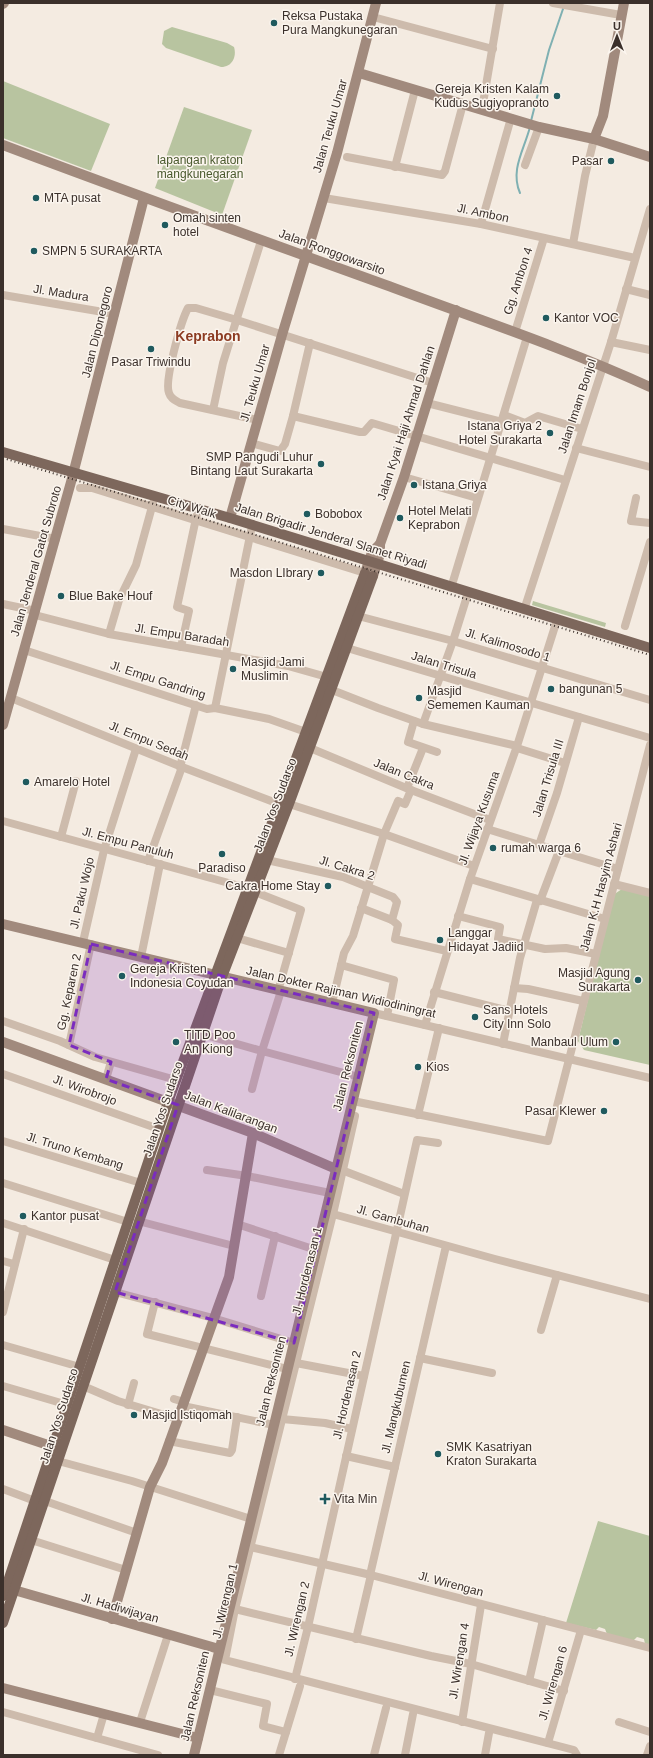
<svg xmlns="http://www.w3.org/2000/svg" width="653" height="1758" viewBox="0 0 653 1758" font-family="Helvetica,sans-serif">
<rect width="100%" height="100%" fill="#f4ebe1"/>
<g fill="#b8c4a0">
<path d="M172 27 227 43 234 47C237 57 232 67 221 67L166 48 162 44 164 31Z"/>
<polygon points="3,81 110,124 91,171 3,138"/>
<polygon points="184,107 252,130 222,215 155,188"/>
<polygon points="533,601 606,623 605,627 532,605"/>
<polygon points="625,887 650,894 650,1065 584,1050 578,1041 613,895"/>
<polygon points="598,1521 650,1536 650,1645 645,1644 644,1639 637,1637 633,1641 607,1634 605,1629 599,1627 596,1630 566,1623"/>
</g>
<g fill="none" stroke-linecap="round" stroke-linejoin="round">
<g stroke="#7fb0b2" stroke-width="2">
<polyline points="531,121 549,50 564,6"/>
<path d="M520 193C510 170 524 150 530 127"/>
</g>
<g stroke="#cdbbac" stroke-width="8">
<polyline points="553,3 621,15"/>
<polyline points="373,17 493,49"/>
<polyline points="482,109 500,3"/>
<polyline points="347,157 442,175 445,171 463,104"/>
<polyline points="525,165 539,127"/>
<polyline points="395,167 415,90"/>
<polyline points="324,198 481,224 635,258"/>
<polyline points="481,224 511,118"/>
<polyline points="573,244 585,176 594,139"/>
<polyline points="626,289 650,295"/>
<polyline points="3,295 115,314"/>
<polyline points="515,332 544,238"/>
<polyline points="611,342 650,350"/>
<polyline points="310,343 293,416 360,432 364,432 372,423 565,480"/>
<polyline points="427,403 502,422"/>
<polyline points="213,410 223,363 261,241"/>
<polyline points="504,415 525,423 538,416 582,429"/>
<path d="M258 420 180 403C175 400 171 399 169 393 164 381 181 321 188 308H196L237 320 433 383"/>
<polyline points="251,443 280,451 285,444 293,416"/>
<polyline points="576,448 650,467"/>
<polyline points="404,477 477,498"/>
<polyline points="80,488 92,488 365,573"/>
<polyline points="636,498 631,521 650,523"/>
<polyline points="3,529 56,539"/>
<polyline points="451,588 527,337"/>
<polyline points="3,604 36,611"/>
<polyline points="524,610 611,342 650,209"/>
<polyline points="35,615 109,634 288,666 327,677"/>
<polyline points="358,616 453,641 650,700"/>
<polyline points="625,626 650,542"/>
<polyline points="109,634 119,600 136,565 153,503"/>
<polyline points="181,647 189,611 177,607 198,509"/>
<polyline points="347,648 650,738"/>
<polyline points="24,650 207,709 215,708 269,719 306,732"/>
<polyline points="332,690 378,708 423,724 517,746"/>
<polyline points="11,698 182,767 279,804"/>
<polyline points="215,708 252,526"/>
<polyline points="414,721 408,742 437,752"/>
<polyline points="423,724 453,641 468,593"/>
<polyline points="310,748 411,790 490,820"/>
<polyline points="517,748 565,763"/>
<polyline points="180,767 196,705"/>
<polyline points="407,788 423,748"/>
<polyline points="289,804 384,834 474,866"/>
<polyline points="3,821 247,888"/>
<polyline points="487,829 618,869"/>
<polyline points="61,837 76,781"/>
<polyline points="539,845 557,793 579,717"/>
<polyline points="267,860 343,877 393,897 397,902 392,920"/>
<polyline points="148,861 182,767"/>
<polyline points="470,879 605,919"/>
<polyline points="614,884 650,893"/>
<polyline points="255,892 301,910 278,991"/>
<polyline points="540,901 559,851"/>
<polyline points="361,908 392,920 398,925 395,939 447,951"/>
<polyline points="458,916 500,927 498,939 545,949 566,948 596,954"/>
<polyline points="237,938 289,953"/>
<polyline points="83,942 104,850 136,749"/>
<polyline points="141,957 160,864"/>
<polyline points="341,965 394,980 387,1016"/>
<polyline points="514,988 528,989 583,1001"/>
<polyline points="434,992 510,1011"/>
<polyline points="332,1003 344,953 353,936 384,834 398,801 405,804 411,790"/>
<polyline points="374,1013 650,1078"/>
<polyline points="3,1021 60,1041 95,1057 176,1080"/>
<polyline points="425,1025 470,879 517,746 557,620"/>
<polyline points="202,1034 262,1051 281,991"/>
<polyline points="503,1044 520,958 537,900"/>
<polyline points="69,1045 91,944"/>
<polyline points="3,1074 159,1129"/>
<polyline points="106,1079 111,1062"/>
<polyline points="252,1089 262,1051 359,1077"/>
<polyline points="353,1101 548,1141 650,745"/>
<polyline points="418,1115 439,1028"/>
<polyline points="355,1116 333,1214 235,1609 225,1660 574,1750 577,1755"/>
<polyline points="3,1141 141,1183"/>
<polyline points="339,1169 404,1194"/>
<polyline points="207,1170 247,1176 330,1193"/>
<polyline points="3,1183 128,1222"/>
<polyline points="333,1214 495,1259 650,1299"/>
<polyline points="138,1221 234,1246"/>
<polyline points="3,1223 115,1260"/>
<polyline points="237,1224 316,1250"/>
<polyline points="3,1261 14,1264"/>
<polyline points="115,1292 213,1318 294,1343"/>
<polyline points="261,1296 275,1236"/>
<polyline points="155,1302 147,1334 287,1369"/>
<polyline points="3,1312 24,1229"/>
<polyline points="541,1330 557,1275"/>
<polyline points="3,1345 80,1367"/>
<polyline points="420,1358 492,1373"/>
<polyline points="296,1363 364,1376"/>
<polyline points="3,1386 68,1405"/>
<polyline points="83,1386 118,1401 178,1419"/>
<polyline points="174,1399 184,1402"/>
<polyline points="128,1405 134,1383"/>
<polyline points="183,1406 274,1425"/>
<polyline points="282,1419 325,1423 352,1429"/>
<polyline points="169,1441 230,1453 232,1450 237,1417"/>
<polyline points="346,1456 395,1467"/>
<polyline points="58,1461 132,1481 251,1519"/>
<polyline points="3,1489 35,1501"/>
<polyline points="45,1501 137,1533"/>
<polyline points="31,1540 126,1570"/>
<polyline points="246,1546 371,1575 650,1648"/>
<polyline points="370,1575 446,1246"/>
<polyline points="235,1609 431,1656 471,1664 564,1691"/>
<polyline points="356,1639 371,1575"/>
<polyline points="295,1679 308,1627 417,1140 438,1143"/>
<polyline points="529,1681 543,1620"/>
<polyline points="210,1690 267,1704 263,1726 286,1732"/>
<polyline points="3,1712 158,1755"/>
<polyline points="140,1722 168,1635"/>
<polyline points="462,1722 481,1605"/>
<polyline points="619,1722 650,1732"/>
<polyline points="97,1738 104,1714"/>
<polyline points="548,1743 581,1630"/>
<polyline points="279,1755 300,1686"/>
<polyline points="374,1755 386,1708"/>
<polyline points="405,1755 413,1714"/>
<polyline points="485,1755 489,1733"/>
<polyline points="647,1755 650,1746"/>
</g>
<g stroke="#a18a7d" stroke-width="10">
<polyline points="3,4 4,3"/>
<polyline points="359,73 539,127 594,139 650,157"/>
<polyline points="594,139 603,116 624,3"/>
<path d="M3 145C133 194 264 241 394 288 480 320 567 349 650 387"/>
<polyline points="230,518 282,335 337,153 376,3"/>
<polyline points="365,573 372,552 380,544"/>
<polyline points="373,576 380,554 380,544 404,477 456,310"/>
<polyline points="3,725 71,482 144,198"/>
<polyline points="3,924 374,1013 194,1755"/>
<polyline points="3,1042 253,1133 336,1169"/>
<polyline points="3,1430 54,1447"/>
<polyline points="14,1590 219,1649"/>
<polyline points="112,1619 150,1487 162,1463 229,1277 253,1133"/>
<polyline points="3,1688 198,1738"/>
</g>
<g stroke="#7d675c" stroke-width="10">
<polyline points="3,452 230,518 650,648"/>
<polyline points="3,1596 168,1102 365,573"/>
<polyline points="3,1623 222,977 289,804 373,576"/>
</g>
<polyline stroke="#3b302b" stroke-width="2" stroke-dasharray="1 3" stroke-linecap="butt" points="3,458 650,655"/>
</g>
<path fill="#7b2cbf" fill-opacity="0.2" stroke="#7b2cbf" stroke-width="3" stroke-dasharray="8 5" stroke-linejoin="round" d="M91 944 374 1013 294 1343 115 1292 178 1105 106 1079 111 1062 69 1045Z"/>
<g fill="#1f5a5e" stroke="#fbf5ee" stroke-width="1.5">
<circle cx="274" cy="23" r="4"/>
<circle cx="557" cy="96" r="4"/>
<circle cx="611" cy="161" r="4"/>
<circle cx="36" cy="198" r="4"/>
<circle cx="165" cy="225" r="4"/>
<circle cx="34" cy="251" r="4"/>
<circle cx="546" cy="318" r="4"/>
<circle cx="151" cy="349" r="4"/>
<circle cx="550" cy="433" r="4"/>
<circle cx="321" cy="464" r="4"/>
<circle cx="414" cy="485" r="4"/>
<circle cx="307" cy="514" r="4"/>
<circle cx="400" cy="518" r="4"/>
<circle cx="321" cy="573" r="4"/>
<circle cx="61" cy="596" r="4"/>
<circle cx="233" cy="669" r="4"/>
<circle cx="551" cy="689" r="4"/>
<circle cx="419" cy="698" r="4"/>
<circle cx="26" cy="782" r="4"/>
<circle cx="493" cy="848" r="4"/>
<circle cx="222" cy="854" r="4"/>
<circle cx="328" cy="886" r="4"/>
<circle cx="440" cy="940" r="4"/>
<circle cx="122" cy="976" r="4"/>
<circle cx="638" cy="980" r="4"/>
<circle cx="475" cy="1017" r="4"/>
<circle cx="176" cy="1042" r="4"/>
<circle cx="616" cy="1042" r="4"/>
<circle cx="418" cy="1067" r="4"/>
<circle cx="604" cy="1111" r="4"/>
<circle cx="23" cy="1216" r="4"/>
<circle cx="134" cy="1415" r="4"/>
<circle cx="438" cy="1454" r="4"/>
<path d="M323 1493h4v4h4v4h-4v4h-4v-4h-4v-4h4z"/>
</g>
<g text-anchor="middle" stroke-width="3" stroke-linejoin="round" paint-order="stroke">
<g font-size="12" fill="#3b302b" stroke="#fbf5ee" text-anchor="start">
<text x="282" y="20">Reksa Pustaka<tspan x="282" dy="14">Pura Mangkunegaran</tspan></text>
<text x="549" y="93" text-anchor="end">Gereja Kristen Kalam<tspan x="549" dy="14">Kudus Sugiyopranoto</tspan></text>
<text x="603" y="165" text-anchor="end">Pasar</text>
<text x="44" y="202">MTA pusat</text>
<text x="173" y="222">Omah sinten<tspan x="173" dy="14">hotel</tspan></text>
<text x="42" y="255">SMPN 5 SURAKARTA</text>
<text x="554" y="322">Kantor VOC</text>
<text x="151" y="366" text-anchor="middle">Pasar Triwindu</text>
<text x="542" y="430" text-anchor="end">Istana Griya 2<tspan x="542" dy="14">Hotel Surakarta</tspan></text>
<text x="313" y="461" text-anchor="end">SMP Pangudi Luhur<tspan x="313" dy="14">Bintang Laut Surakarta</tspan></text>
<text x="422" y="489">Istana Griya</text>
<text x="408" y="515">Hotel Melati<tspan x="408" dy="14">Keprabon</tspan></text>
<text x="315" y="518">Bobobox</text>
<text x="313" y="577" text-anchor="end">Masdon LIbrary</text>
<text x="69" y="600">Blue Bake Houf</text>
<text x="241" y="666">Masjid Jami<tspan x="241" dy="14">Muslimin</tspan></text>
<text x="559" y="693">bangunan 5</text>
<text x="427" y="695">Masjid<tspan x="427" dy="14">Sememen Kauman</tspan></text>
<text x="34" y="786">Amarelo Hotel</text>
<text x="501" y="852">rumah warga 6</text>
<text x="222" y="872" text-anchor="middle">Paradiso</text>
<text x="320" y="890" text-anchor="end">Cakra Home Stay</text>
<text x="448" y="937">Langgar<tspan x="448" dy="14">Hidayat Jadiid</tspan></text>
<text x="130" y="973">Gereja Kristen<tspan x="130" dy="14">Indonesia Coyudan</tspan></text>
<text x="630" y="977" text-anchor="end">Masjid Agung<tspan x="630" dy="14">Surakarta</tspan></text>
<text x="483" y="1014">Sans Hotels<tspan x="483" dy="14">City Inn Solo</tspan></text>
<text x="184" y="1039">TITD Poo<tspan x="184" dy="14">An Kiong</tspan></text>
<text x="608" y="1046" text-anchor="end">Manbaul Ulum</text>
<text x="426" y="1071">Kios</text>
<text x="596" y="1115" text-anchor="end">Pasar Klewer</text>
<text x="31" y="1220">Kantor pusat</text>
<text x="142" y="1419">Masjid Istiqomah</text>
<text x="446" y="1451">SMK Kasatriyan<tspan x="446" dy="14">Kraton Surakarta</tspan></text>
<text x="334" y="1503">Vita Min</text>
</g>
<g font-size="12" fill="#3b302b" stroke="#fbf5ee">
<text transform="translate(330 126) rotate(-74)" y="4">Jalan Teuku Umar</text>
<text transform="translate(483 213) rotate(12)" y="4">Jl. Ambon</text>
<text transform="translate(332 252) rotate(20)" y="4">Jalan Ronggowarsito</text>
<text transform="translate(518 281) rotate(-72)" y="4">Gg. Ambon 4</text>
<text transform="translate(61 293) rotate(9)" y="4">Jl. Madura</text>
<text transform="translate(97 332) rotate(-76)" y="4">Jalan Diponegoro</text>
<text transform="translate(255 383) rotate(-74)" y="4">Jl. Teuku Umar</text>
<text transform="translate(577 406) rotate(-72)" y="4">Jalan Imam Bonjol</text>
<text transform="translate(406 423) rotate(-72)" y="4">Jalan Kyai Haji Ahmad Dahlan</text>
<text transform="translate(192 507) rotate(17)" y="4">City Walk</text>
<text transform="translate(331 536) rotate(17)" y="4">Jalan Brigadir Jenderal Slamet Riyadi</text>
<text transform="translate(36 561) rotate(-74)" y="4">Jalan Jenderal Gatot Subroto</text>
<text transform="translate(182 635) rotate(9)" y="4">Jl. Empu Baradah</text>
<text transform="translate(508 645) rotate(17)" y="4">Jl. Kalimosodo 1</text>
<text transform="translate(444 665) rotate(17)" y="4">Jalan Trisula</text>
<text transform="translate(158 680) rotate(18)" y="4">Jl. Empu Gandring</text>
<text transform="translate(149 741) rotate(22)" y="4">Jl. Empu Sedah</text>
<text transform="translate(404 774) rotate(22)" y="4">Jalan Cakra</text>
<text transform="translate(548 778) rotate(-73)" y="4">Jalan Trisula III</text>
<text transform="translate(275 805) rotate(-69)" y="4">Jalan Yos Sudarso</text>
<text transform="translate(479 818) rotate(-70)" y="4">Jl. Wijaya Kusuma</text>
<text transform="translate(128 843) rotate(15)" y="4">Jl. Empu Panuluh</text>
<text transform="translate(347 868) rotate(17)" y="4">Jl. Cakra 2</text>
<text transform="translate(601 887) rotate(-75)" y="4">Jalan K.H Hasyim Ashari</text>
<text transform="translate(82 893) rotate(-77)" y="4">Jl. Paku Wojo</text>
<text transform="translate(69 992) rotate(-78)" y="4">Gg. Keparen 2</text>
<text transform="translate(341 992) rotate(13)" y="4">Jalan Dokter Rajiman Widiodiningrat</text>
<text transform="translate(348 1066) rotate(-76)" y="4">Jalan Reksoniten</text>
<text transform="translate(85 1090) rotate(20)" y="4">Jl. Wirobrojo</text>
<text transform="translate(163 1109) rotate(-71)" y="4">Jalan Yos Sudarso</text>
<text transform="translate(231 1112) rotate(21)" y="4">Jalan Kalilarangan</text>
<text transform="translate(75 1151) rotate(17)" y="4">Jl. Truno Kembang</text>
<text transform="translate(393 1219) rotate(16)" y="4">Jl. Gambuhan</text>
<text transform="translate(307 1271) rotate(-76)" y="4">Jl. Hordenasan 1</text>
<text transform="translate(271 1381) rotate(-76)" y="4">Jalan Reksoniten</text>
<text transform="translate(347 1395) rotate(-77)" y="4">Jl. Hordenasan 2</text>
<text transform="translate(396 1407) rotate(-77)" y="4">Jl. Mangkubumen</text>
<text transform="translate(59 1416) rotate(-72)" y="4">Jalan Yos Sudarso</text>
<text transform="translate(451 1584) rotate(15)" y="4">Jl. Wirengan</text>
<text transform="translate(225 1601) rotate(-77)" y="4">Jl. Wirengan 1</text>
<text transform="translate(120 1608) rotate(16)" y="4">Jl. Hadiwijayan</text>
<text transform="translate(297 1619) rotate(-77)" y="4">Jl. Wirengan 2</text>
<text transform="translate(459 1661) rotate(-81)" y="4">Jl. Wirengan 4</text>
<text transform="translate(553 1683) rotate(-74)" y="4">Jl. Wirengan 6</text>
<text transform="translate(195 1696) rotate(-77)" y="4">Jalan Reksoniten</text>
</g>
<g font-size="12" fill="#4a5a2e" stroke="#fbf5ee">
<text x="200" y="164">lapangan kraton<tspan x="200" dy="14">mangkunegaran</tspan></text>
</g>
<g font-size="14" font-weight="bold" fill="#8c3b22" stroke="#fbf5ee">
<text x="208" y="341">Keprabon</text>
</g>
</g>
<rect width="653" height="1758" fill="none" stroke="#3b302b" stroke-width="8"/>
<g transform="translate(617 36)" stroke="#fbf5ee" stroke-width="3" paint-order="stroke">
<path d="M0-3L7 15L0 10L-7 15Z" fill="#3b302b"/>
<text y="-6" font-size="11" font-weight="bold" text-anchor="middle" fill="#3b302b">U</text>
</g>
</svg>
